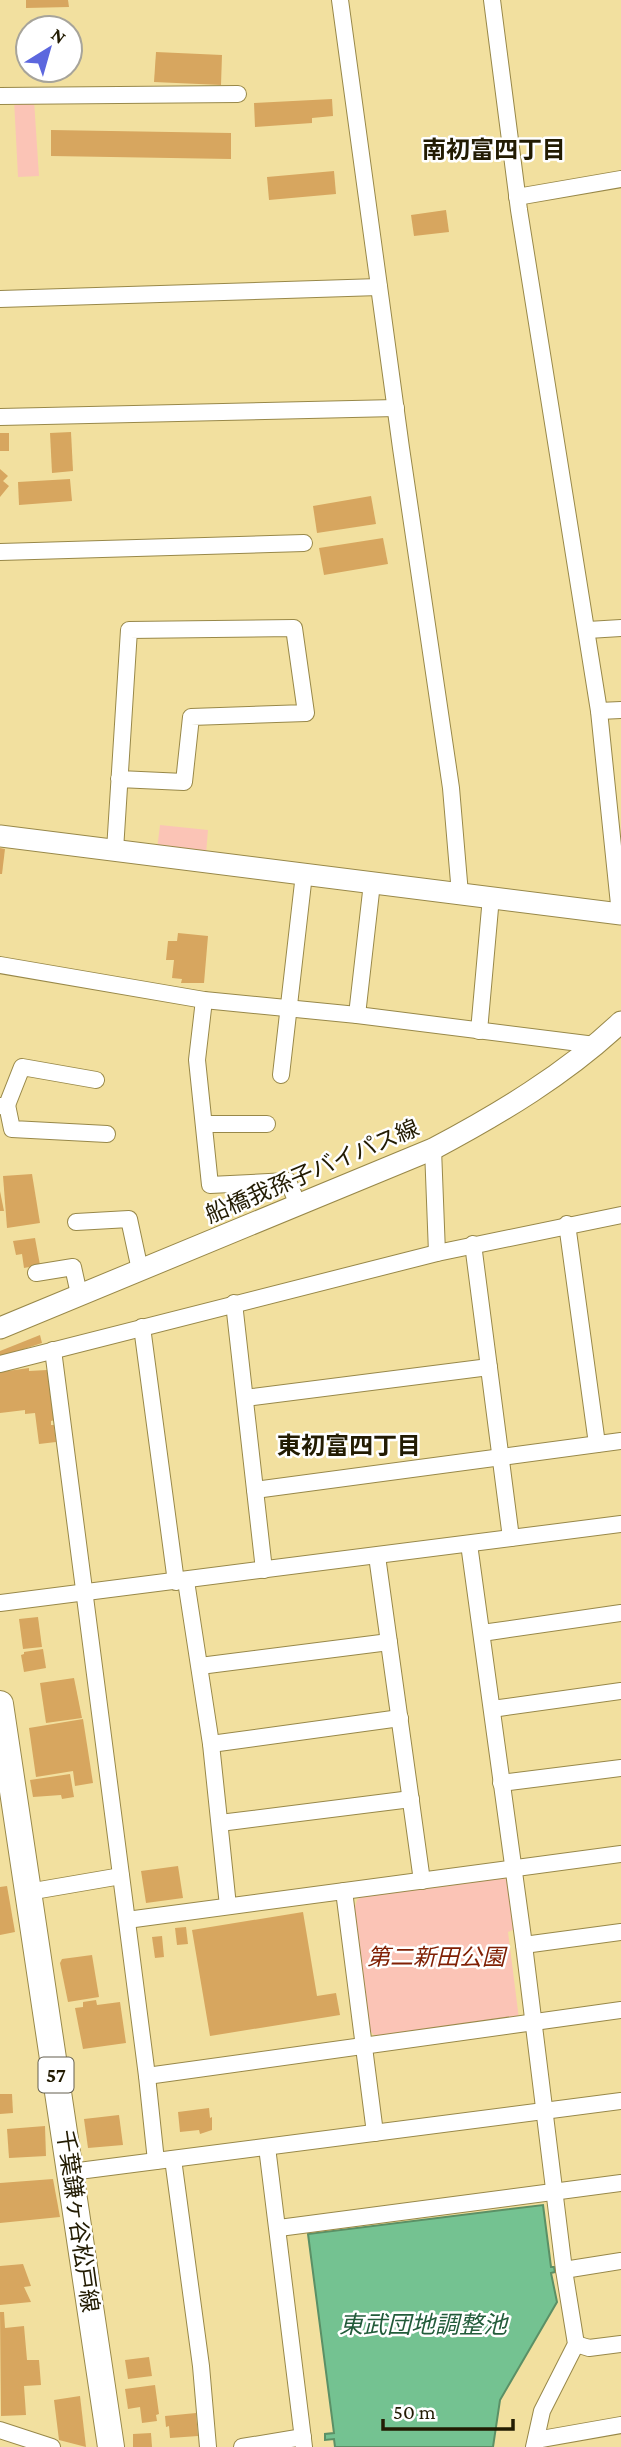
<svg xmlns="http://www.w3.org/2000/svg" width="621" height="2447" viewBox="0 0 621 2447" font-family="'Crimson Pro','Noto Sans JP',serif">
<rect width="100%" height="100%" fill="#f2e09f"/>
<g fill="#fbc4b6">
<polygon points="14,100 34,100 39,176 18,177"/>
<polygon points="160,825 208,830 206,854 157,849"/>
<polygon points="502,1876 508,1881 513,1930 508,1932 519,2019 376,2037 369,2030 354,1910 357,1900 366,1893"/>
</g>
<polygon fill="#74c291" stroke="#5b9066" stroke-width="2" points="543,2205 551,2267 554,2267 555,2272 551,2273 557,2302 500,2400 493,2447 335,2447 334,2439 325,2440 325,2434 334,2433 308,2234"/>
<g fill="#d7a65f">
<polygon points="26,0 68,0 69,7 26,8"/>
<polygon points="156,52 222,55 221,85 154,82"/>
<polygon points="332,99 333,116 312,118 312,123 255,127 254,103"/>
<polygon points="51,130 231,133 231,159 51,156"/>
<polygon points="334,171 336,194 269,200 267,177"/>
<polygon points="446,210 449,232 414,236 411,215"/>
<polygon points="71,432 73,471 52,473 50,433"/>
<rect x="0" y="433" width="9" height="18"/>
<polygon points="0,469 8,476 3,481 9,486 0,497"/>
<polygon points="70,479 72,501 19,505 18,482"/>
<polygon points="371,496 376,524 317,533 313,506"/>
<polygon points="383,538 388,564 324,575 319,548"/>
<polygon points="0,848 5,849 2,874 0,874"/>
<polygon points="178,933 208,936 204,983 181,983 182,979 172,978 174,960 166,960 168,941 177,941"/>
<polygon points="32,1174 40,1223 7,1228 3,1176"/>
<polygon points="0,1191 4,1211 0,1211"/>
<polygon points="35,1238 40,1265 24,1268 22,1254 16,1255 13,1241"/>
<polygon points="40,1335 42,1343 0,1357 0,1351"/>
<polygon points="29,1368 29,1371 47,1370 55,1420 51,1421 51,1425 54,1425 56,1442 39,1444 35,1413 25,1414 25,1410 0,1413 0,1372"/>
<polygon points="38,1617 42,1647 23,1649 19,1619"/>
<polygon points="43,1649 46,1668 24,1672 21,1655 24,1654 24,1652"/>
<polygon points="74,1678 82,1718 46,1723 40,1683"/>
<polygon points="83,1719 93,1783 75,1786 73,1771 36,1777 29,1728"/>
<polygon points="70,1774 74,1797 62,1799 61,1795 33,1797 30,1780"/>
<polygon points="178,1866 183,1898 146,1903 141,1871"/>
<polygon points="7,1886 15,1932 0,1935 0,1887"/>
<polygon points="303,1912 317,1996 336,1993 340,2015 210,2036 192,1930"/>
<polygon points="186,1927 188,1944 177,1945 175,1928"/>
<polygon points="162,1936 164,1957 155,1958 152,1937"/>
<polygon points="92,1955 99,1997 68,2002 60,1963 62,1959"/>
<polygon points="96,2000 97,2005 120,2002 126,2043 83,2049 75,2008 83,2007 83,2002"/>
<polygon points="0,2094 12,2094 13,2113 0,2114"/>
<polygon points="209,2108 210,2118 212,2117 212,2130 200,2134 199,2130 180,2132 178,2112"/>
<polygon points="119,2115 123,2145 88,2148 84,2119"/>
<polygon points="45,2126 46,2156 9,2158 7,2129"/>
<polygon points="53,2179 60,2217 0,2223 0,2183"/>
<polygon points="23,2264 31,2286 24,2287 31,2302 0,2305 0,2266"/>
<polygon points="0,2312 4,2312 5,2328 24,2326 27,2360 39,2360 41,2385 24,2386 26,2415 1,2416"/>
<polygon points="149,2357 152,2376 128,2379 125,2360"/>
<polygon points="155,2385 159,2414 156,2415 157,2421 142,2423 140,2407 128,2409 125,2389"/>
<polygon points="80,2396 86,2447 59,2440 54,2400"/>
<polygon points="196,2413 198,2436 170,2438 169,2426 166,2427 165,2416"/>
<polygon points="151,2433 152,2447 133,2447 133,2434"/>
</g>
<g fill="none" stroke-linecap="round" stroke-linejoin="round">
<g stroke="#988849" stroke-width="18">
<g id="minor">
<polyline points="340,0 401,448 451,788 460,894"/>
<polyline points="492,0 519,210 599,711 620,914"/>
<polyline points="0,96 238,94"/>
<polyline points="517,197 621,179"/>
<polyline points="0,299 379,287"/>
<polyline points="0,417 396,408"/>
<polyline points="0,552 304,543"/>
<polyline points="588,630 621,628"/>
<polyline points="599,711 621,710"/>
<polyline points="115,850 129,630 294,628 306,713 191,717 184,782 119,779"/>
<polyline points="0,965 204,1000 357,1015 595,1045"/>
<polyline points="204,1000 197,1060 210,1185 288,1181 298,1205"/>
<polyline points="357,1015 372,883"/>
<polyline points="479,1031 491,897"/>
<polyline points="281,1075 304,874"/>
<polyline points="7,1105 12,1129 107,1134"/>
<polyline points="0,1106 7,1105 22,1067 96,1080"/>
<polyline points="204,1124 267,1124"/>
<polyline points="433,1149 437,1253"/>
<polyline points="76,1222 129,1219 140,1270"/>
<polyline points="567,1224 597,1444"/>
<polyline points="473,1244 511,1538"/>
<polyline points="36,1273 73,1267 79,1294"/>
<polyline points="234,1303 264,1570"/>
<polyline points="142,1327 176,1582"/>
<polyline points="53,1350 147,2076 156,2161"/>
<polyline points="0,1364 437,1253 621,1215"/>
<polyline points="245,1398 489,1367"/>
<polyline points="255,1490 621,1441"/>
<polyline points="469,1544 524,1945 564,2270 576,2344 542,2411 534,2447"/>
<polyline points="377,1556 422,1881"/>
<polyline points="186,1581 211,1744 228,1906"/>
<polyline points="0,1603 621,1524"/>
<polyline points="482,1633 621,1613"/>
<polyline points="200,1666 389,1642"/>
<polyline points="492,1709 621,1691"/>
<polyline points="211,1744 400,1718"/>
<polyline points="501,1783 621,1768"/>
<polyline points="220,1823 411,1799"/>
<polyline points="344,1891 375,2133"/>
<polyline points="28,1892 121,1876"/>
<polyline points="127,1920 621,1854"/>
<polyline points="524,1945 621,1932"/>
<polyline points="147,2076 621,2010"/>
<polyline points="267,2147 304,2447"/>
<polyline points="173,2159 201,2366 208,2447"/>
<polyline points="71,2172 621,2101"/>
<polyline points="279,2228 621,2183"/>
<polyline points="564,2270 621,2261"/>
<polyline points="576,2344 589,2348 621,2344"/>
<polyline points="0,2430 52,2447"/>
<polyline points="536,2440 621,2425"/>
<polyline points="242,2447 303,2437"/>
</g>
</g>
<g stroke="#988849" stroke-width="23">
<g id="tertiary">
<polyline points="0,836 621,914"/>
<path d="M0 1328 433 1149C499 1114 566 1074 621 1022"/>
</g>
</g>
<g stroke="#988849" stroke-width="28">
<polyline id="primary" points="0,1704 111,2447"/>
</g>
<use href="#minor" stroke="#fff" stroke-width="16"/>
<use href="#tertiary" stroke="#fff" stroke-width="21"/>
<use href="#primary" stroke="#fff" stroke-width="26"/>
</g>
<g text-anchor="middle" stroke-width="5" stroke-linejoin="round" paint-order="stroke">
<rect fill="#fff" stroke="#645f4e" stroke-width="2" x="38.5" y="2057.5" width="35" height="35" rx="5"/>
<g font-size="21" font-weight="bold" fill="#221b02">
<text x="56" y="2082">57</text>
</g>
<g font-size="23" fill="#221b02" stroke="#fff">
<text transform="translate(312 1171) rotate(-23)" y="8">船橋我孫子バイパス線</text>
<text transform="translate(78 2221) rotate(82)" y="8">千葉鎌ヶ谷松戸線</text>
</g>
<g font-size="23" font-style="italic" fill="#802004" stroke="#fff">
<text x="436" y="1965">第二新田公園</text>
</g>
<g font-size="24" font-weight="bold" fill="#221b02" stroke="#fff">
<text x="494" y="158">南初富四丁目</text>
<text x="349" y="1454">東初富四丁目</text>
</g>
<g font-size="24" font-style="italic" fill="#225b3a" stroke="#fff">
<text x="423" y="2333">東武団地調整池</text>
</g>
</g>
<g transform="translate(49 49) rotate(37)"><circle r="33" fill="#ffffff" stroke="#a7a49a" stroke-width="2"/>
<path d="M0-5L12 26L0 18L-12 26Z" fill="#5c67de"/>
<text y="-10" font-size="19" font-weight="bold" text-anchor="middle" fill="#221b02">N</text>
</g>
<path d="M383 2419v10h130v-10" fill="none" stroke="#221b02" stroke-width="3.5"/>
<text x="393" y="2419" font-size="21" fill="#221b02" stroke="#ffffff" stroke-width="5" paint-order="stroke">50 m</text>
</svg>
